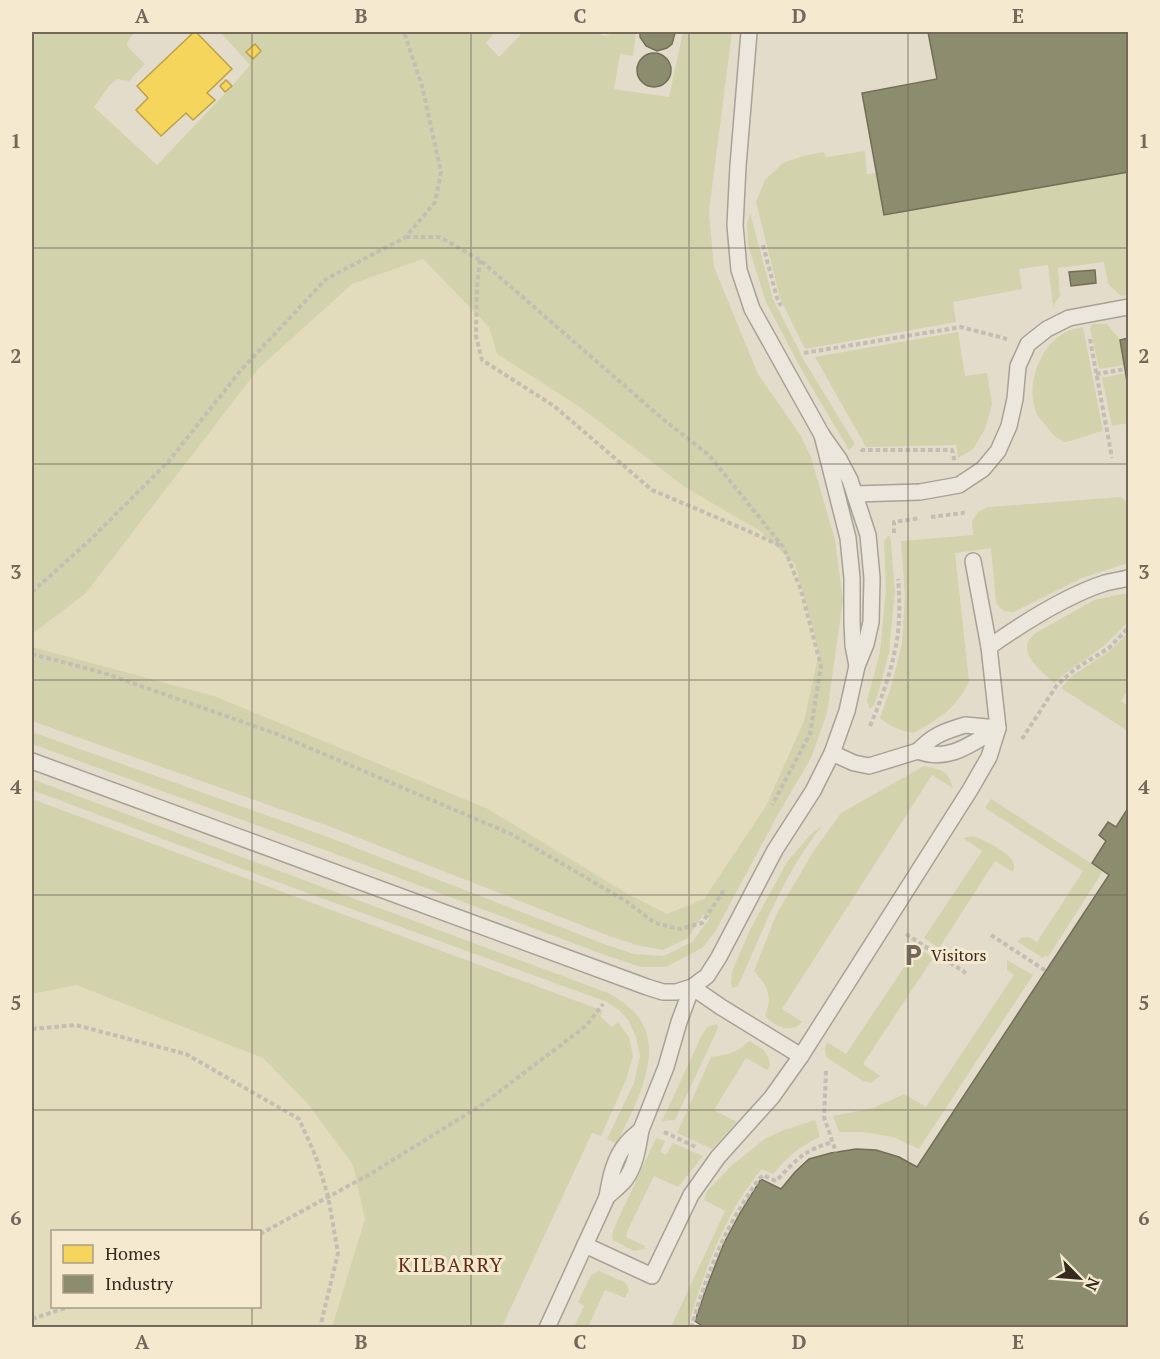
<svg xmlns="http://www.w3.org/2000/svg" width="1160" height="1359" viewBox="0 0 1160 1359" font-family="'PT Serif',serif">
<rect width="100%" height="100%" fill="#e3dccb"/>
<g fill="#e2dbbc" fill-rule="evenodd">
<polygon points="422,259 490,327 497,354 580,407 685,487 760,531 795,564 819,652 804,721 766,806 704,899 667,914 628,894 486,808 214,696 32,647 32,634 85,594 259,368 352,284"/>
<path d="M75 985 263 1058 307 1103 353 1165 365 1219 332 1327H32V994ZM52 1232H260V1306H52Z"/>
</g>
<g fill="#d2d3ad">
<polygon points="39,32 136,32 131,36 127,43 128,47 145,64 129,81 117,79 109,86 94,107 157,165 232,86 250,65 220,32 495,32 486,43 499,57 523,32 596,32 604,36 619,32 636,32 633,56 620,54 614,89 669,97 683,32 732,32 709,211 714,267 758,374 801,436 811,457 835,540 843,600 827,713 811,758 776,818 715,932 702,948 666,967 641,967 605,955 325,850 32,744 32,732 328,837 607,945 634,954 664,956 692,942 710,918 703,915 688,938 663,950 637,945 609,936 331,827 32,721 32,647 214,696 486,808 628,894 667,914 704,899 766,806 804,721 819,652 795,564 760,531 685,487 580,407 497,354 489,327 423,259 352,284 259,368 85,594 32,634 32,34"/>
<polygon points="865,151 867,174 877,173 885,215 1128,172 1128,295 1121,296 1108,284 1104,262 1058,268 1060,296 1053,306 1048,265 1019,269 1022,289 953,302 956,322 805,349 780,298 756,202 765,180 783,163 803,156 823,152 827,157"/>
<polygon points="750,213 773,299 805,362 855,444 849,450 801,369 766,302 748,245 747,224"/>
<polygon points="1092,324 1107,324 1120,340 1125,365 1099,369 1090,328"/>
<path d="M1083 327 1103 431C1096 432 1068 443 1064 442 1055 438 1049 430 1044 423 1041 420 1037 416 1036 412 1025 383 1041 342 1070 330 1074 329 1079 328 1083 327Z"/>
<polygon points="958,332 965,376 987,373 992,404 985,429 973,449 958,458 956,445 866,447 815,357"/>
<polygon points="1126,373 1128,387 1128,423 1112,426 1102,378"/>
<path d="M1120 497 1128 503V563L1082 578 1014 612C1005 612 1001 611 996 602L991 548 955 553 969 681C959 706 937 721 913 733 899 730 891 727 880 718L892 684 902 643 905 596 901 541 973 535 972 521 978 512 988 507Z"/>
<polygon points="889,535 891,542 895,592 889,652 878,694 874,705 870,709 867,701 880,652 886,589 884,542"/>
<path d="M1123 594H1128V622L1107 643 1085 660 1073 667 1054 683C1044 673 1022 658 1028 642 1029 639 1032 637 1034 634L1094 600Z"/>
<polygon points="1128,633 1128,690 1121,701 1128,706 1128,731 1061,688 1072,676 1111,650"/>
<path d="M924 766C942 770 947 769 953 788L932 775 782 1009 802 1022C791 1035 775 1026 765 1016 773 995 768 987 754 971L776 915 813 852 841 813Z"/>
<path d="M32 779 611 994C620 1000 629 1006 636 1014 668 1051 633 1108 617 1144L607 1139 634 1083 640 1056 636 1037 629 1021 619 1010 607 1002 272 880 32 790Z"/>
<polygon points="32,799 598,1009 603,1011 600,1016 612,1027 618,1022 629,1037 633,1056 626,1080 601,1136 592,1133 502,1327 332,1327 365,1219 353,1165 307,1103 263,1058 76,985 32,994"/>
<polygon points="991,799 1103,871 1048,957 1045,955 1043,958 1018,942 1020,938 1029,937 1037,942 1083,871 985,808"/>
<path d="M823 825C784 872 763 931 738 986L733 988 731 984 732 971 751 928 787 862 810 835Z"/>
<path d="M973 836C984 840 1009 852 1013 862 1015 866 1014 868 1013 872L995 861 939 948 924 938 982 851 963 838Z"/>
<polygon points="917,948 933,958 863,1064 880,1076 871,1083 863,1081 826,1057 825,1049 827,1042 846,1054"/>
<polygon points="1007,960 1033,975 919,1149 893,1137 863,1132 839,1132 833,1116 873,1108 904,1094 926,1107 1014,975 1007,970"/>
<polygon points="717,1024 718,1028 675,1120 662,1121 701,1037 707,1027"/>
<path d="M749 1041C761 1048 769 1051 770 1066L767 1070 746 1058 714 1110 737 1122 712 1149 677 1133 711 1057C727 1055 737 1053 749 1041Z"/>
<path d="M815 1120 820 1137C799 1146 788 1157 773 1174L762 1169C726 1210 703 1275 688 1327H671L725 1211 704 1200 707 1191 731 1166 766 1138 784 1130Z"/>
<polygon points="656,1138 665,1141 660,1152 666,1155 673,1143 703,1156 678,1187 654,1176 627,1232 626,1237 645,1246 644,1249 634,1251 613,1240 612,1235 615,1226"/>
<polygon points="599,1271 626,1283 629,1290 625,1298 605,1290 588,1327 574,1327 584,1306 578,1302 591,1275"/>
</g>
<g fill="#f6d55c" stroke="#bca149" stroke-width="1.5">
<polygon points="194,32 196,32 232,69 207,93 215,100 193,120 186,113 161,136 136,110 148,98 137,86"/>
<polygon points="255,44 261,51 253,59 246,52"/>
<polygon points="226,80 232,86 225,92 220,86"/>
</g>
<g fill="#8c8c6e" stroke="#726e56" stroke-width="1.5">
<polygon points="640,32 675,32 675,33 672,44 667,48 657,51 646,46 640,37"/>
<polygon points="928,32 1128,32 1128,172 884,215 862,93 937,79"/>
<circle cx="654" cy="70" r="17"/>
<polygon points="1095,270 1096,283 1071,286 1069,272"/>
<polygon points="1128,338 1128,387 1120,340"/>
<polygon points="1128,808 1128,1328 705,1328 695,1321 706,1289 724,1243 740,1213 761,1179 781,1189 795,1172 809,1159 831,1153 856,1149 876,1150 899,1157 917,1167 1109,875 1092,863 1106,841 1099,835 1108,822 1116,827"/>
</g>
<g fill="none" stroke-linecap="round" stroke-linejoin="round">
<g stroke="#a8a195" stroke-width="18">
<g id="service">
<polyline points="749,32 738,166 735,225 739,270 752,309 822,435"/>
<polygon points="822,435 839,459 850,480 868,535 872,578 871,622 866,644 857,666 853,645 852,621 852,578 848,538"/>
<polyline points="855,494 920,492 959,485 983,469 998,451 1009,426 1015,399 1018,366 1028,344 1047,329 1069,318 1128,307"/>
<polyline points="973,561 989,647"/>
<path d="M965 725 998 728C972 743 949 763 918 751 934 734 944 732 965 725Z"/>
<polyline points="832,753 854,763 869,766 918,751"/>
<polyline points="32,761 647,987 663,992 676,992 692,987 707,976 719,957 775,850 813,791 832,753 847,711 857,666"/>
<polyline points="641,1130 666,1067 679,1022 692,987 721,1007 801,1056"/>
<path d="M641 1130C638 1147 636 1165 625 1180 620 1186 613 1191 607 1197 610 1178 614 1158 627 1143 631 1138 636 1134 641 1130Z"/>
<path d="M585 1245 652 1276 691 1195 718 1157 772 1097 801 1056 970 790 989 757 998 728 989 647C1023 623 1065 596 1105 583 1113 581 1121 580 1128 578"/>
<polyline points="547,1328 607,1197"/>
</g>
</g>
<g stroke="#c3bdb4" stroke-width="4" stroke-dasharray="4.5 3" stroke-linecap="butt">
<polyline points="406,237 440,237 480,260 664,420 709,455 784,548 801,590 821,666 810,734 772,805"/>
<polyline points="763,245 777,298 781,306"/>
<polyline points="480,260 477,286 476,336 482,360 554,406 652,490 746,530 781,546"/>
<polyline points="1090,339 1112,458"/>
<polyline points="804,353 961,327 1007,339"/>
<polyline points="1096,374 1125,369"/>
<polyline points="861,449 862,450 952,450 955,462"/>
<polyline points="931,517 963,513 962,508"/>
<polyline points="894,533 894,522 920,518"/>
<polyline points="32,592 90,540 168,462 241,370 326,279 406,237 435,202 441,172 422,86 404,32"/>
<polyline points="32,654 104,673 277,734 511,834 626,901 655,923 680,929 702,923 724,890"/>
<path d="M870 726C881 700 891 673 896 645 900 627 900 598 898 579"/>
<polyline points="1022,739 1057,685 1075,669 1109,648 1128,628"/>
<polyline points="906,934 966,973"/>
<polyline points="991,935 1046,971"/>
<polyline points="32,1029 76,1025 186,1054 299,1119 316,1157 328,1196 338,1253 320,1328"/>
<polyline points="826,1071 824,1117 836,1152"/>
<polyline points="664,1132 698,1148"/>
<polyline points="260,1234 372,1173 480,1106 586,1026 603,1004"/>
<polyline points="32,1319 71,1306"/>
<path d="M691 1328C703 1288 717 1246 739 1210 745 1200 752 1189 759 1179L763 1175 776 1181C796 1160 804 1150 833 1142"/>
</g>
<use href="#service" stroke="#ebe7dd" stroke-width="15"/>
</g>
<path fill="none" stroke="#73685a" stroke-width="1.5" stroke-opacity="0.55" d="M252 32V1232M471 32V1328M689 32V1328M908 32V1328M32 248H1128M32 464H1128M32 680H1128M32 895H1128M32 1110H1128M252 1306V1328"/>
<defs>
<g id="parking-bare" transform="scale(1.8)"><path d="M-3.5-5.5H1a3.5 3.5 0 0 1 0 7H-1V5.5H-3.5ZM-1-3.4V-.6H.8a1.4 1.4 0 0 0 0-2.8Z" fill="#73685a" stroke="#f5ead0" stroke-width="2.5" paint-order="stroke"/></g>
</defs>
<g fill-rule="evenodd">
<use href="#parking-bare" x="913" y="955"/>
</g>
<g text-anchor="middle" stroke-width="6" stroke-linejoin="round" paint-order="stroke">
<g font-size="16" fill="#36291d" stroke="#f5ead0" text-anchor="start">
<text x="931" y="961">Visitors</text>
</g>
<g font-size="20" letter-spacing="1.5" fill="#622c1d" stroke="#f5ead0">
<text x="451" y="1272">KILBARRY</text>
</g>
</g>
<rect width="1160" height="1359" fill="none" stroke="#f5ead0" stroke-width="66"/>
<rect x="51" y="1230" width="210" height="78" fill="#f5ead0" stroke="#a99d88" stroke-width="1.5"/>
<rect x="63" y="1245" width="30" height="18" fill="#f6d55c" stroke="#a99d88" stroke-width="1.5"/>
<text x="105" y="1260" font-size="18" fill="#36291d">Homes</text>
<rect x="63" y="1275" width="30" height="18" fill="#8c8c6e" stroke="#a99d88" stroke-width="1.5"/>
<text x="105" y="1290" font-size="18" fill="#36291d">Industry</text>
<g transform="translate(1079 1278) rotate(115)" stroke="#f5ead0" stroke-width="4.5" paint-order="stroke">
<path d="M0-4.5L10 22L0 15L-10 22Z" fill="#36291d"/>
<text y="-9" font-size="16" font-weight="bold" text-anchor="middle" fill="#36291d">N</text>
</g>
<rect x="33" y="33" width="1094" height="1293" fill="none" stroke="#73685a" stroke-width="2"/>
<g font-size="20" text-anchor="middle" font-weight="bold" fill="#73685a">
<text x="142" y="23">A</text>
<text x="361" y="23">B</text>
<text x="580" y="23">C</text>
<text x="799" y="23">D</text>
<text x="1018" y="23">E</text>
<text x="16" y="148">1</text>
<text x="1144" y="148">1</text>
<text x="16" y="363">2</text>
<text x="1144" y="363">2</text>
<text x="16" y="579">3</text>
<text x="1144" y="579">3</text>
<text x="16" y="794">4</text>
<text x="1144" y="794">4</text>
<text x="16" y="1010">5</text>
<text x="1144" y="1010">5</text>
<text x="16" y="1225">6</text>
<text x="1144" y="1225">6</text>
<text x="142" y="1349">A</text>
<text x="361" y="1349">B</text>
<text x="580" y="1349">C</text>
<text x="799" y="1349">D</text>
<text x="1018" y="1349">E</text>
</g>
</svg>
